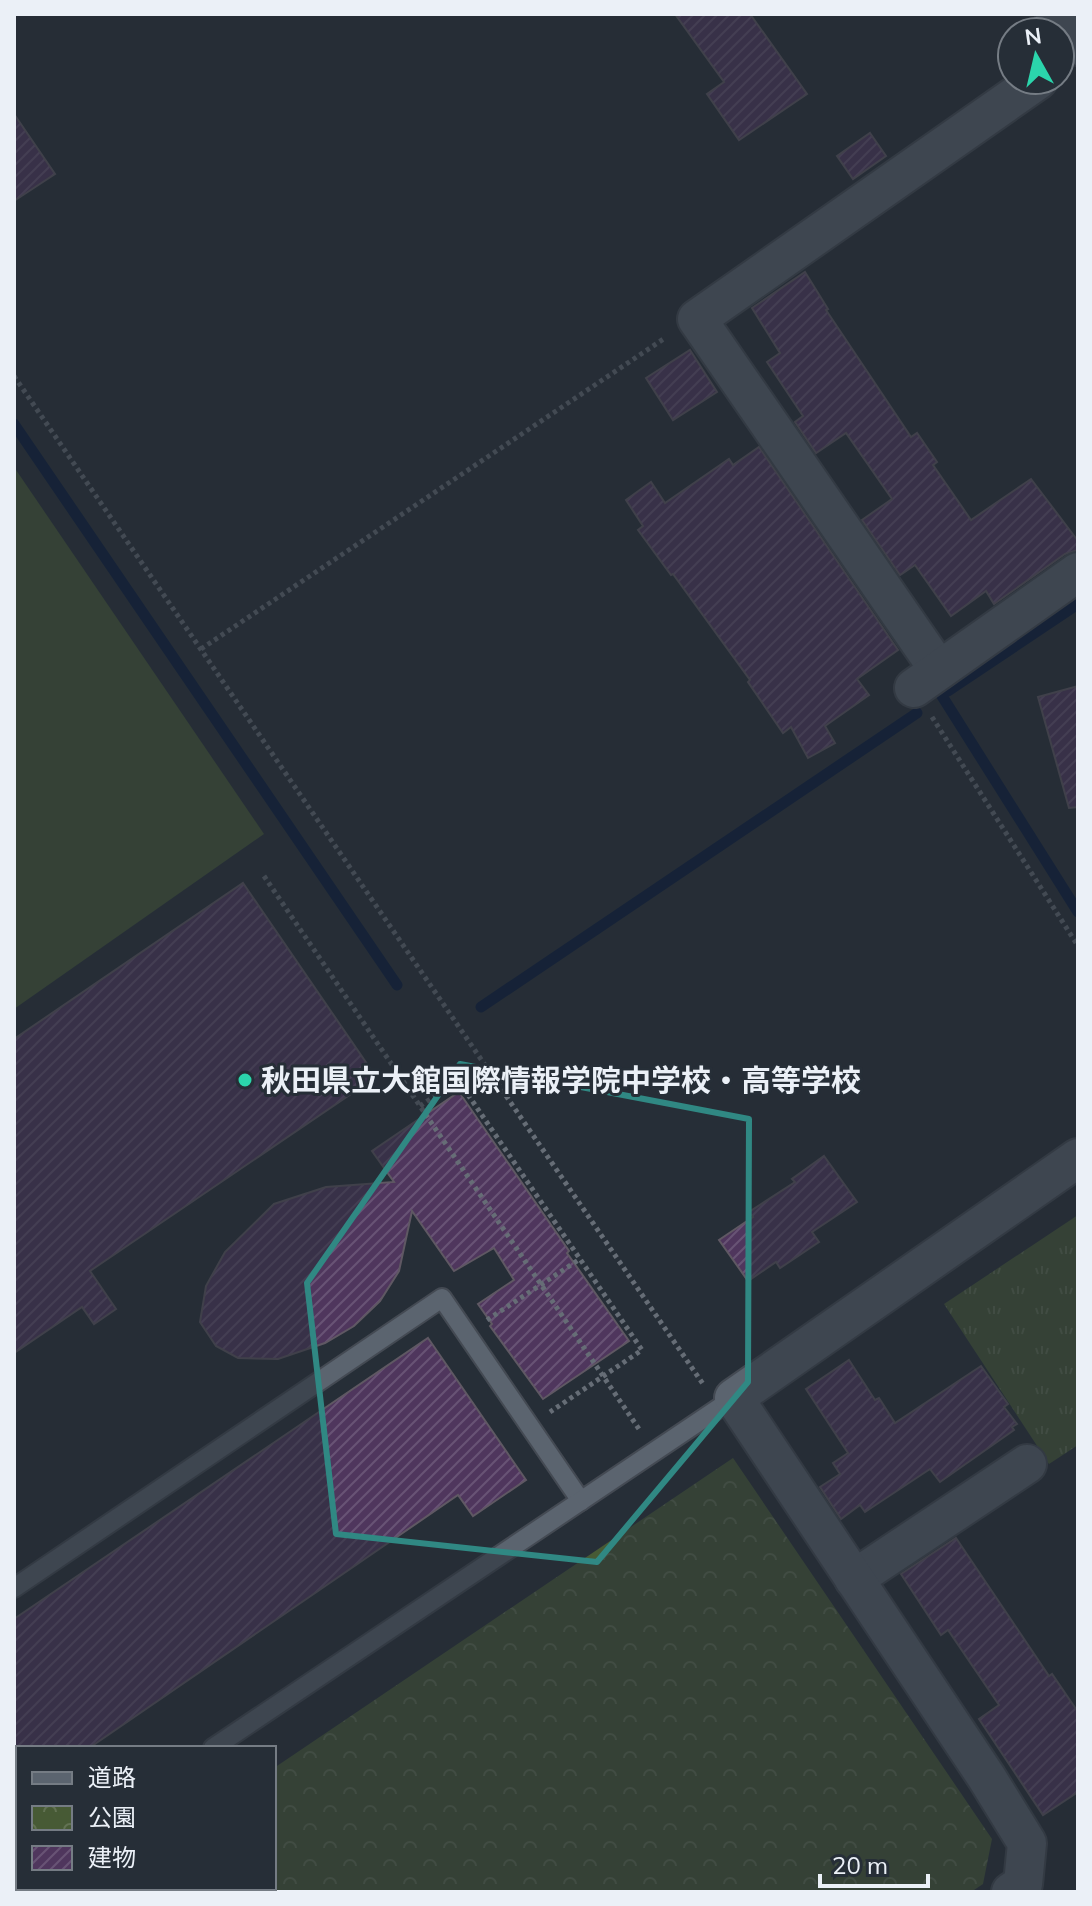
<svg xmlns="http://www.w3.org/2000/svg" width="1092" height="1906" viewBox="0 0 1092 1906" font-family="Mulish,'Noto Sans JP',sans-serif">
	<defs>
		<pattern id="grass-tufts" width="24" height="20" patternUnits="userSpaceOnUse" patternTransform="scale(2)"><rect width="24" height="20" fill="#475a35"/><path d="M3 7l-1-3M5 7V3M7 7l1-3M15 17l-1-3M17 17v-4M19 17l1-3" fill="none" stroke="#627253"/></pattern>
		<pattern id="park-crowns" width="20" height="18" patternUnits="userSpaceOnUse" patternTransform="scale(2)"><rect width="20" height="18" fill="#475a35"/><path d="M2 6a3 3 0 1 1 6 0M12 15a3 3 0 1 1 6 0" fill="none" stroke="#627253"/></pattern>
		<pattern id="building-hatch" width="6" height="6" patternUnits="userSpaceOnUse" patternTransform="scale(2)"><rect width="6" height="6" fill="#4f365d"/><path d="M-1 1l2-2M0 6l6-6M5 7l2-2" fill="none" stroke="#685375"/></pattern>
	</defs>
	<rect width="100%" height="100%" fill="#262e37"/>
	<path fill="url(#grass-tufts)" d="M 1078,1215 L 1078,1445 L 1049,1464 L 944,1304 Z"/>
	<path fill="url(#park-crowns)" d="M 733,1458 L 992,1839 L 983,1884 L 971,1892 L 90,1892 L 96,1888 L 274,1888 L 274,1768 Z"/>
	<path fill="#475a35" d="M 14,467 L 264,834 L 14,1009 Z"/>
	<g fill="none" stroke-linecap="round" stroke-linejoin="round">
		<g stroke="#041639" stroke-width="11">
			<path d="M 14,424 L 397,985"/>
			<path d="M 948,691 L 1078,604"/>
			<path d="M 942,696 L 1078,912"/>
			<path d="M 481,1007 L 917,713"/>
		</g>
	</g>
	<g fill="url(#building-hatch)" stroke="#5f5863" stroke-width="2">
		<path d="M 675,14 L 750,14 L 807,94 L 739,140 L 707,94 L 724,82 Z"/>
		<path d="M 14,114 L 55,174 L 14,201 Z"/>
		<path d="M 870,133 L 886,156 L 853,179 L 837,156 Z"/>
		<path d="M 805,272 L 828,309 L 826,310 L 911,437 L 917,433 L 937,462 L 933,465 L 971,520 L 1031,479 L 1078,541 L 1078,550 L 1065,554 L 994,604 L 986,591 L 951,616 L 915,565 L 900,575 L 862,520 L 892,499 L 846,433 L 816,453 L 795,422 L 803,416 L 767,362 L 780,353 L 752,308 Z"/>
		<path d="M 690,350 L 717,392 L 673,420 L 646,378 Z"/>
		<path d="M 759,447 L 898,650 L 857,679 L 869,695 L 825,726 L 835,743 L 808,758 L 791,727 L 783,733 L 748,682 L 750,680 L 673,574 L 671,575 L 638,530 L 643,526 L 626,500 L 651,482 L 665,503 L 729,459 L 733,465 Z"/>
		<path d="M 1078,686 L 1078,807 L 1069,808 L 1038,697 Z"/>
		<path d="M 243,883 L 376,1077 L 90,1271 L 116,1309 L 94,1324 L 82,1307 L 14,1353 L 14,1039 Z"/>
		<path d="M 459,1092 L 569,1251 L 567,1253 L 629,1341 L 543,1399 L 490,1326 L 492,1324 L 478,1304 L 514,1280 L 494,1248 L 454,1271 L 412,1211 L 399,1271 L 380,1301 L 354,1326 L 325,1343 L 278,1359 L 238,1358 L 216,1346 L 200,1322 L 206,1286 L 225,1252 L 274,1204 L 326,1187 L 394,1182 L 372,1151 Z"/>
		<path d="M 824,1156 L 857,1202 L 812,1232 L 819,1242 L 780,1268 L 776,1262 L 748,1281 L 719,1240 L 753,1217 L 749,1212 L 795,1182 L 792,1179 Z"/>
		<path d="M 428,1338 L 526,1480 L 473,1516 L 458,1495 L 89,1748 L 14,1748 L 14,1619 Z"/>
		<path d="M 849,1360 L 875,1400 L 879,1398 L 895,1423 L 981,1366 L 1008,1404 L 1004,1407 L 1017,1424 L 1012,1427 L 1014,1430 L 940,1482 L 930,1469 L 865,1512 L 860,1505 L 841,1519 L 820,1487 L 840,1474 L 833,1463 L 848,1453 L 806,1389 Z"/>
		<path d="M 956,1538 L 1049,1676 L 1052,1674 L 1078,1712 L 1078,1792 L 1043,1815 L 979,1719 L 999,1705 L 948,1630 L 941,1635 L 901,1574 Z"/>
	</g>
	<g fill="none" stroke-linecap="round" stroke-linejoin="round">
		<g stroke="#444a53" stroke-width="22">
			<g id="lane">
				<path d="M 14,1588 L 442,1298 L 581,1501"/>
				<path d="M 213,1748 L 734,1398"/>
				<path d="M 14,1881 L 18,1879"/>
			</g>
		</g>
		<g stroke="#444a53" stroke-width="42">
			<g id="street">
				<path d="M 1055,14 L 1078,46"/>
				<path d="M 939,670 L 697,319 L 1038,80"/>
				<path d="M 914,688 L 1078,572"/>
				<path d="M 854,1579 L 1027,1464"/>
				<path d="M 1011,1892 L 1023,1884 L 1027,1843 L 987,1778 L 734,1398 L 1078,1158"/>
			</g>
		</g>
		<g stroke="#666d76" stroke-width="5" stroke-dasharray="4 4" stroke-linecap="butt">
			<path d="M 14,376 L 703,1384"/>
			<path d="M 201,649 L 665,338"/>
			<path d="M 932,717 L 1078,946"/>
			<path d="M 264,876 L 641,1432"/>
			<path d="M 420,1106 L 458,1080 L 642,1350 L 550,1412"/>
			<path d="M 487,1320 L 580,1259"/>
		</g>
		<use href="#lane" stroke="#5b646f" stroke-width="18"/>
		<use href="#street" stroke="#5b646f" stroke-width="38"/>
	</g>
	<path d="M0 0H1092V1906H0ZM 460,1064 L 749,1119 L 748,1382 L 597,1562 L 336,1534 L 307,1283 Z" fill="#262e37" fill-opacity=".55" fill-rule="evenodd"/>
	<path fill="none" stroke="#308883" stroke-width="6" stroke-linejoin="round" d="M 460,1064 L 749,1119 L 748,1382 L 597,1562 L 336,1534 L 307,1283 Z"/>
	<circle fill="#2bd5ac" stroke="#262e37" stroke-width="3" cx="245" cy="1080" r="8"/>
	<g text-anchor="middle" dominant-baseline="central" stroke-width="6" stroke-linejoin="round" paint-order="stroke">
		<g font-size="30" font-weight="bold" fill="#ebf0f7" stroke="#262e37" text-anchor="start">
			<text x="261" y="1080">秋田県立大館国際情報学院中学校・高等学校</text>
		</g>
	</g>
	<rect width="1092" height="1906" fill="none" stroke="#ebf0f7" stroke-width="32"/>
	<rect x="16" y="1746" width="260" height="144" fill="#262e37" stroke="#757c84" stroke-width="2"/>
	<rect x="32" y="1772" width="40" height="12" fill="#5b646f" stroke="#757c84" stroke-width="2"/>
	<text x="88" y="1786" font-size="24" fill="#ebf0f7">道路</text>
	<rect x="32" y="1806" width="40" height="24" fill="url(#park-crowns)" stroke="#757c84" stroke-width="2"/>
	<text x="88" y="1826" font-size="24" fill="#ebf0f7">公園</text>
	<rect x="32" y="1846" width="40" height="24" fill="url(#building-hatch)" stroke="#757c84" stroke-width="2"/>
	<text x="88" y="1866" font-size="24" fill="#ebf0f7">建物</text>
	<g transform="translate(1036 56) rotate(352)"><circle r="38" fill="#262e37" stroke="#757c84" stroke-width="2"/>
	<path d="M0-6L14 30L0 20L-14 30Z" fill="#2bd5ac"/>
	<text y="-12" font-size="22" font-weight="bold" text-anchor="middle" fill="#ebf0f7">N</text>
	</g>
	<path d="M820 1874v12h108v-12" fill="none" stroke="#ebf0f7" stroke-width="4"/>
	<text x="832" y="1874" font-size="24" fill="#ebf0f7" stroke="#262e37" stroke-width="6" paint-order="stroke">20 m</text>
</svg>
